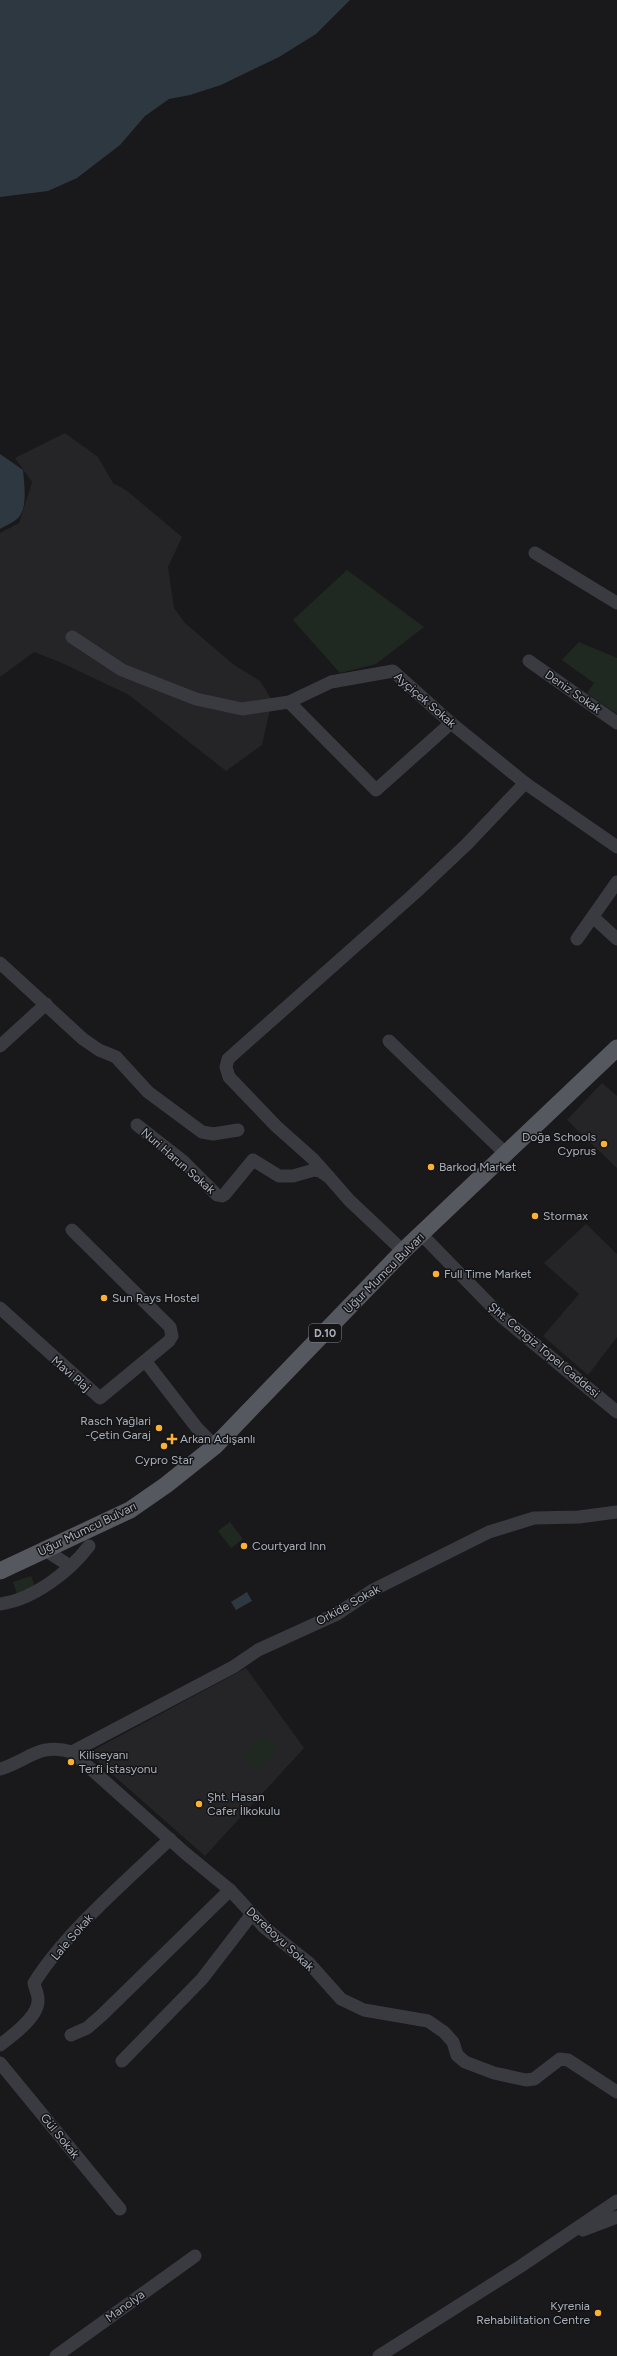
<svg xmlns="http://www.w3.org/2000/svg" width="617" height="2356" viewBox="0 0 617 2356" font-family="Figtree,sans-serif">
	<rect width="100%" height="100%" fill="#19191b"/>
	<g fill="#252528">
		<path d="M 65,433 L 98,457 L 113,483 L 126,490 L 182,537 L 168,567 L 174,608 L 185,623 L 234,665 L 260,681 L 272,700 L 262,745 L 226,771 L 129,695 L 62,663 L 34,652 L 0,677 L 0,533 L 19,523 L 32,482 L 15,458 Z"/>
		<path d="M 602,1083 L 617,1096 L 617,1168 L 567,1120 Z"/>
		<path d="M 586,1224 L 617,1254 L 617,1337 L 588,1375 L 543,1336 L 579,1294 L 544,1263 Z"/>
		<path d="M 246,1668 L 304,1748 L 205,1856 L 88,1753 Z"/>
	</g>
	<g fill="#202921">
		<path d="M 347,570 L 424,627 L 376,664 L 340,673 L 293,620 Z"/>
		<path d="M 579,642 L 617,658 L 617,714 L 587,693 L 594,683 L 562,660 Z"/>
		<path d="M 230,1522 L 243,1539 L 231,1548 L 218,1531 Z"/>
		<path d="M 31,1576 L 35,1587 L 17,1594 L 13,1582 Z"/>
		<path d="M 262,1735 L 278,1748 L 258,1771 L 243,1758 Z"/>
	</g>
	<g fill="#2e3840">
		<path d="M 0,0 L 350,0 L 316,34 L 279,57 L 221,85 L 190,95 L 169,99 L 145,116 L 120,145 L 77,178 L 48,191 L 0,197 Z"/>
		<path d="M 0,454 L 23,470 C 24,483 28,506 19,517 C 15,522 5,526 0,529 Z"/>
		<path d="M 247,1592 L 252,1601 L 236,1610 L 231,1602 Z"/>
	</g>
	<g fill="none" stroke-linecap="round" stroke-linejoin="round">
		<g stroke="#393b40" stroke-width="13">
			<path d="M 535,553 L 617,603"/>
			<path d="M 72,637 L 122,670 L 196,699 L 242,709 L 289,702 L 331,682 L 393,671 L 451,723 L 525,783 L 617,847"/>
			<path d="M 529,661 L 617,723"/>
			<path d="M 289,702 L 376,790 L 451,723"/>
			<path d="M 593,917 L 617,939"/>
			<path d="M 577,939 L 617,882"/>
			<path d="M 0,963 L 83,1039 L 99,1050 L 116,1057 L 148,1092 L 202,1132 L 213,1134 L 238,1130"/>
			<path d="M 389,1041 L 507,1155"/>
			<path d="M 0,1046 L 46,1004"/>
			<path d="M 137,1125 L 183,1161 L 217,1195 L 222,1196 L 225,1194 L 253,1160 L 279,1176 L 293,1176 L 314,1170 L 320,1171 L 329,1177 L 349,1200 L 403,1251"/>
			<path d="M 329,1177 L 313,1159 L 276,1126 L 229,1077 L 226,1067 L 228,1059 L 414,894 L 467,844 L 525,783"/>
			<path d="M 422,1235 L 502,1317 L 617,1412"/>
			<path d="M 0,1308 L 100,1398 L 169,1341 L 172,1336 L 170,1327 L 72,1230"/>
			<path d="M 146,1362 L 197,1428 L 215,1446"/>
			<path d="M 45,1550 L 70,1566"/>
			<path d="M 0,1604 C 33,1600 69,1572 89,1546"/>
			<path d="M 72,1752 L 233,1667 L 258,1650 L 337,1614 L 373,1590 L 489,1532 L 534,1518 L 579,1517 L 617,1512"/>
			<path d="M 0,1769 C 28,1761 39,1742 72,1752 L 185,1853 L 230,1890 L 265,1928 L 309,1963 L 341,1999 L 364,2010 L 428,2021 L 444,2032 L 453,2042 L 457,2055 L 465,2062 L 494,2073 L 526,2080 L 534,2079 L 560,2059 L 568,2060 L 617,2092"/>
			<path d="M 71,2035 L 87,2028 L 102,2015 L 230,1890"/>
			<path d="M 0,2045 C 12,2036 38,2017 38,2001 C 39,1996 35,1989 34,1983 C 67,1931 125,1882 170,1839"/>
			<path d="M 122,2061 L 202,1979 L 252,1914"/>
			<path d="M 0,2063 L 120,2209"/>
			<path d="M 583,2230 L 617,2217"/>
			<path d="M 56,2356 L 195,2256"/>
			<path d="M 379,2356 L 521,2266 L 617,2201"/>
		</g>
		<path stroke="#55585f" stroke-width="17" d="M 0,1571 L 130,1510 L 166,1485 L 215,1446 L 403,1251 L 617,1048"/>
	</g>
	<g fill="#fbb131" stroke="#141416" stroke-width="1.5">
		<circle cx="604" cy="1144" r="4"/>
		<circle cx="431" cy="1167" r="4"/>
		<circle cx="535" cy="1216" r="4"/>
		<circle cx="436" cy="1274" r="4"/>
		<circle cx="104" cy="1298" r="4"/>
		<circle cx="159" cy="1428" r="4"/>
		<path d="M170 1433h4v4h4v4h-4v4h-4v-4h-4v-4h4z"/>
		<circle cx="164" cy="1446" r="4"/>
		<circle cx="244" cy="1546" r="4"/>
		<circle cx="71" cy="1762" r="4"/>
		<circle cx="199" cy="1804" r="4"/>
		<circle cx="598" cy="2313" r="4"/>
	</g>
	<g text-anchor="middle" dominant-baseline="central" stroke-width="3" stroke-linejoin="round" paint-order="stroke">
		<rect fill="#141416" stroke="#7d818a" stroke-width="1" x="309" y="1324" width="32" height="18" rx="3"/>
		<g font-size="11" font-weight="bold" fill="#aab0bb">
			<text x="325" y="1333">D.10</text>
		</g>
		<g font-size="12" fill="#aab0bb" stroke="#141416">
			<text transform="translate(573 692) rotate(35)">Deniz Sokak</text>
			<text transform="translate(425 700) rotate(41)">Ayçiçek Sokak</text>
			<text transform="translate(178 1161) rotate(41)">Nuri Harun Sokak</text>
			<text transform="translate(384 1273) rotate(-45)">Uğur Mumcu Bulvarı</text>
			<text transform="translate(544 1350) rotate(40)">Şht. Cengiz Topel Caddesi</text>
			<text transform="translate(71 1374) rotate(41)">Mavi Plaj</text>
			<text transform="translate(87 1529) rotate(-26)">Uğur Mumcu Bulvarı</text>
			<text transform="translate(348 1605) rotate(-29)">Orkide Sokak</text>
			<text transform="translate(72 1937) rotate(-49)">Lale Sokak</text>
			<text transform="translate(280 1939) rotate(43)">Dereboyu Sokak</text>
			<text transform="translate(60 2136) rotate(51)">Gül Sokak</text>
			<text transform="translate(125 2306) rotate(-36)">Manolya</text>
		</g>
		<g font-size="12" fill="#aab0bb" stroke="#141416" text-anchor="start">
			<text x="596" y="1137" text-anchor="end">Doğa Schools<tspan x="596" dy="14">Cyprus</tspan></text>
			<text x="439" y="1167">Barkod Market</text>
			<text x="543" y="1216">Stormax</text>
			<text x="444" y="1274">Full Time Market</text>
			<text x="112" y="1298">Sun Rays Hostel</text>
			<text x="151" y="1421" text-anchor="end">Rasch Yağlari<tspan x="151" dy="14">-Çetin Garaj</tspan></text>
			<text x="180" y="1439">Arkan Adışanlı</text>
			<text x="164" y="1460" text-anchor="middle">Cypro Star</text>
			<text x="252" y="1546">Courtyard Inn</text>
			<text x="79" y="1755">Kiliseyanı<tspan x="79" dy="14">Terfi İstasyonu</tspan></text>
			<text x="207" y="1797">Şht. Hasan<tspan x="207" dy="14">Cafer İlkokulu</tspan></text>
			<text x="590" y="2306" text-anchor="end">Kyrenia<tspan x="590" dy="14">Rehabilitation Centre</tspan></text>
		</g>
	</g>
</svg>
